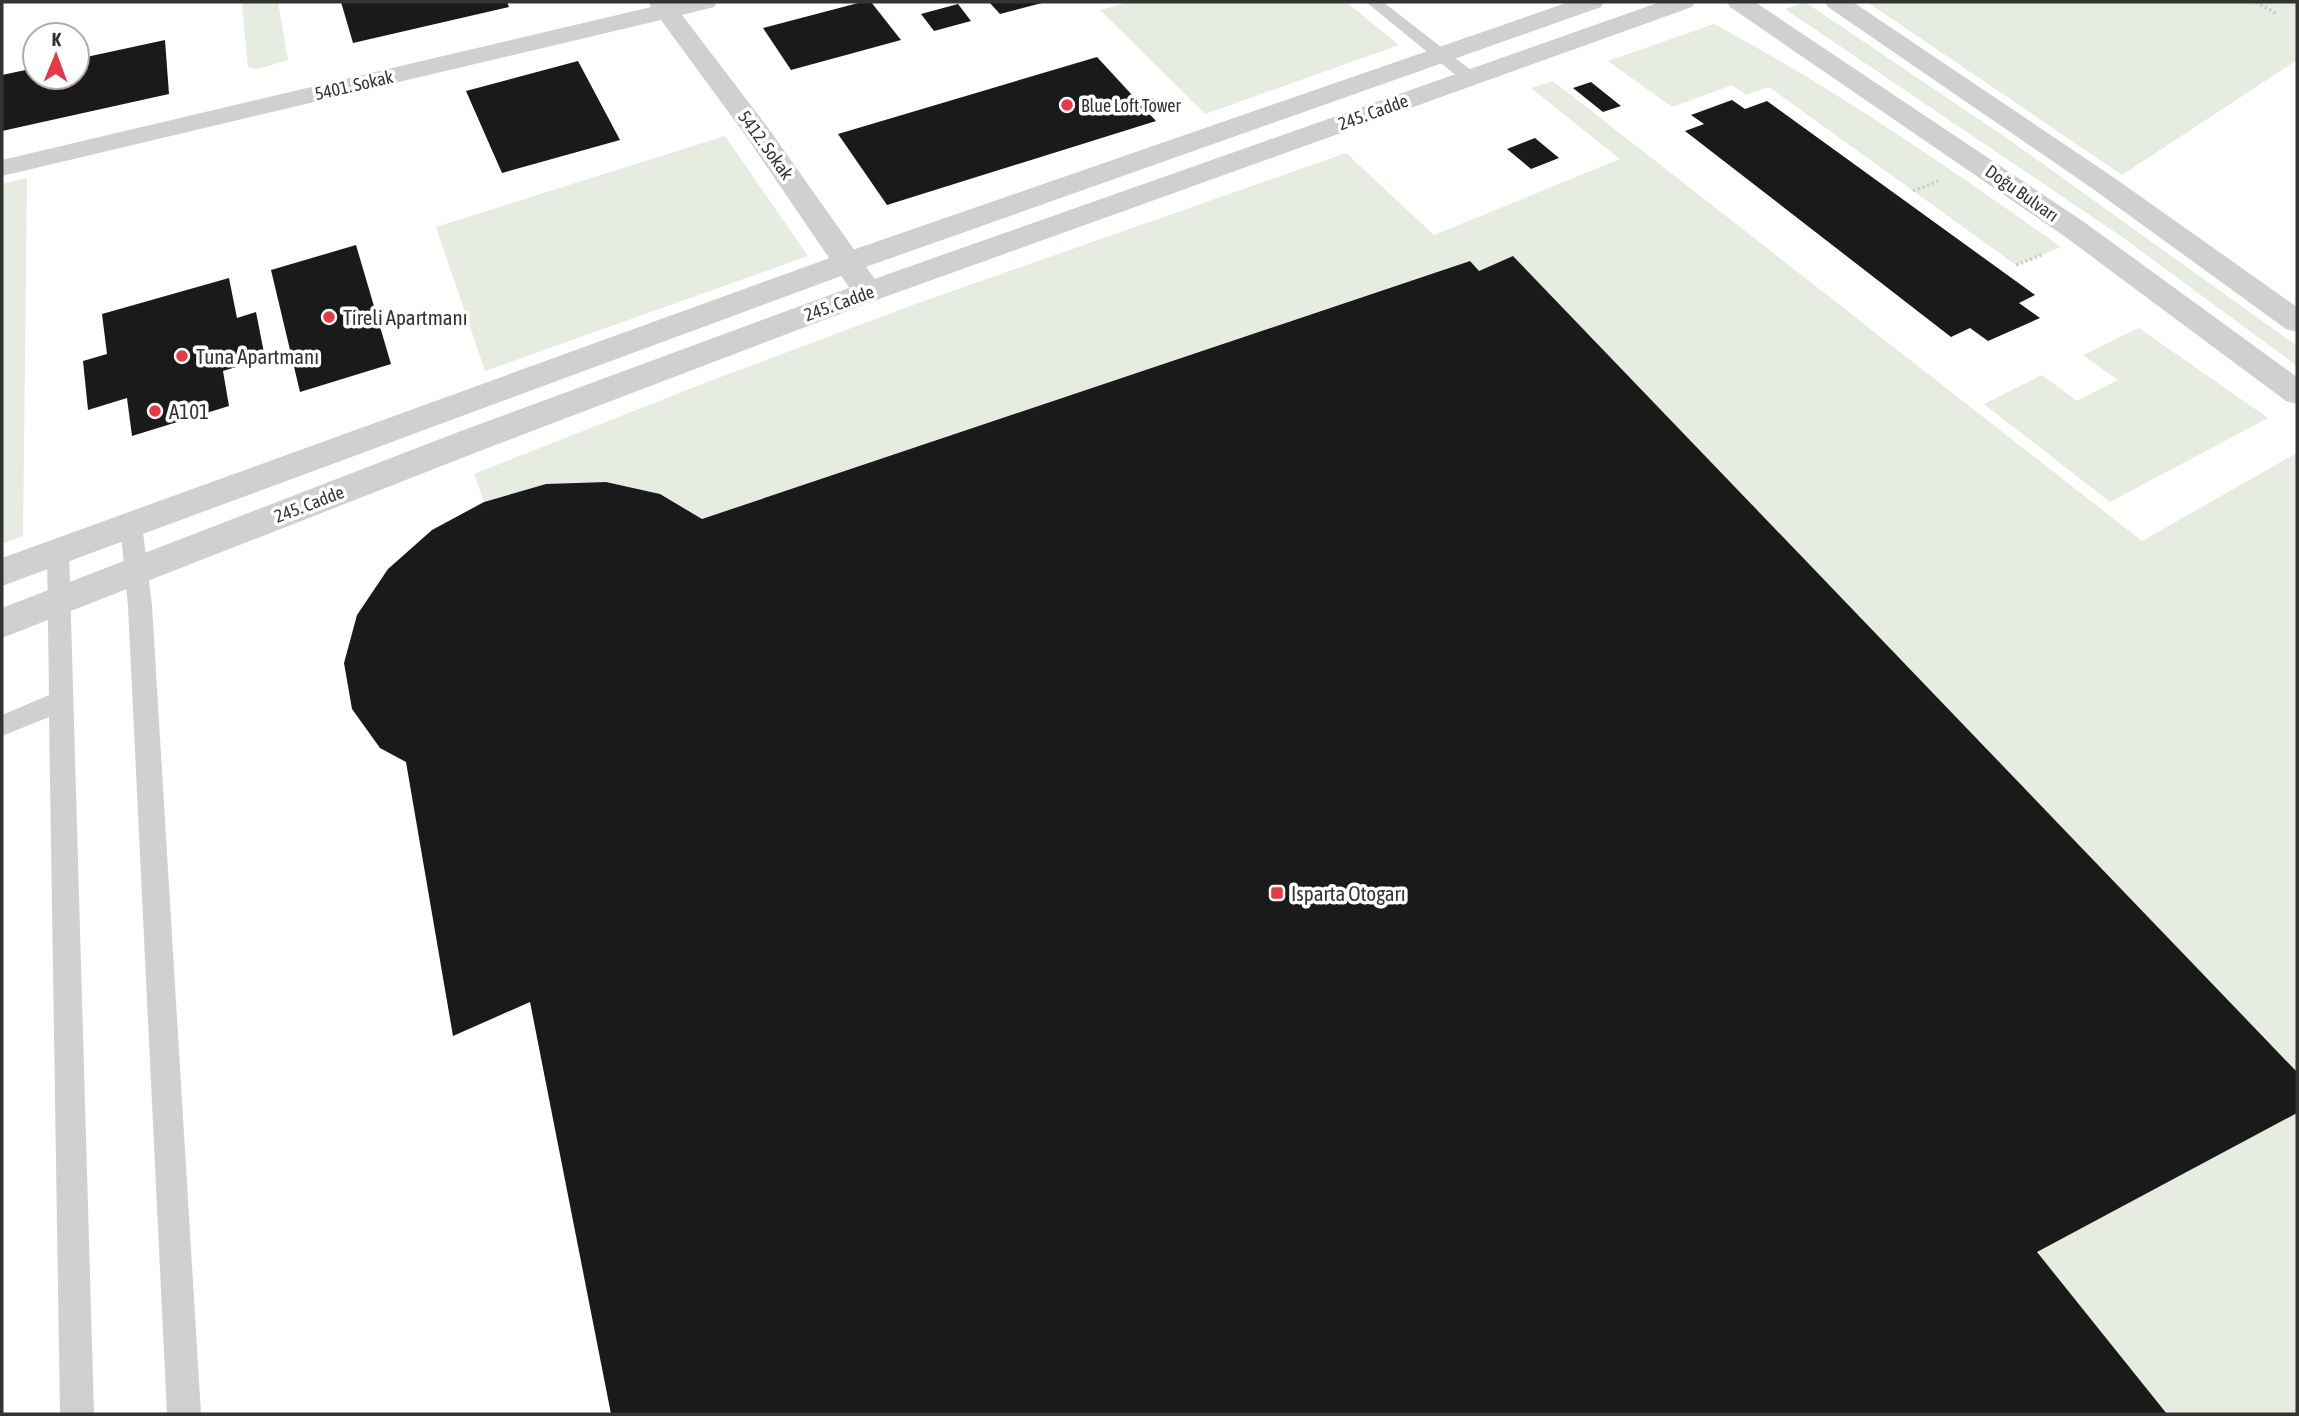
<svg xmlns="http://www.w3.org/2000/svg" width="2299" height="1416" viewBox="0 0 2299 1416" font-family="'Asap Condensed',sans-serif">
	<rect width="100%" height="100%" fill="#fff"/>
	<g fill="#e6ecdf">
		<path d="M 244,2 L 278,2 L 288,60 L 258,69 L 248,67 L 242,6 Z"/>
		<path d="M 1130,2 L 1346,2 L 1399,45 L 1205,114 L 1100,10 Z"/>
		<path d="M 1805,2 L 2011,141 L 2297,346 L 2297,366 L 2122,237 L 1785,9 Z"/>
		<path d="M 1867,2 L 2297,2 L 2297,60 L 2122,175 Z"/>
		<path d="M 1714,24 C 1836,89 1948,167 2061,247 L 2016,265 L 1769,87 L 1746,95 L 1732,85 L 1672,107 L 1608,61 Z"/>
		<path d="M 1553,81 L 2142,541 L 2297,453 L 2297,1072 L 1513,256 L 1479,271 L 1469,261 L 702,519 L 660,494 L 606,482 L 546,484 L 484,502 L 474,474 L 715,379 L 910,306 L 1346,153 L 1434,235 L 1620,159 L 1531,88 Z"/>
		<path d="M 725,136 L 808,256 L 485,371 L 436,227 Z"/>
		<path d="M 27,178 L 23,536 L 2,544 L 2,184 Z"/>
		<path d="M 2139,328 L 2268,418 L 2110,502 L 1984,404 L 2042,375 L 2077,401 L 2118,380 L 2083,355 Z"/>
		<path d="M 2297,1113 L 2297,1414 L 2167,1414 L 2037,1252 Z"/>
	</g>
	<g fill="#1a1a1a">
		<path d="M 341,2 L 507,2 L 509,7 L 353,43 Z"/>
		<path d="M 862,2 L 871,2 L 901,40 L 791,70 L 763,28 Z"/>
		<path d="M 989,2 L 1042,2 L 1042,3 L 1000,14 Z"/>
		<path d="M 958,4 L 971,21 L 934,31 L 921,14 Z"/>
		<path d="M 165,40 L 169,94 L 2,131 L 2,75 L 35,68 L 35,77 L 77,77 L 77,59 Z"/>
		<path d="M 1097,57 L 1156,121 L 887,205 L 838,134 Z"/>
		<path d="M 578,61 L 620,140 L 502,173 L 466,91 Z"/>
		<path d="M 1591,82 L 1621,106 L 1603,112 L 1573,88 Z"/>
		<path d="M 1732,100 L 1745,109 L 1767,101 L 2035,295 L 2019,303 L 2040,318 L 1988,341 L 1970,328 L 1951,337 L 1685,131 L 1704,124 L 1691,115 Z"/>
		<path d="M 1535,138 L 1559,158 L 1531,169 L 1507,149 Z"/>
		<path d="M 356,245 L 391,364 L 300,392 L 271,270 Z"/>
		<path d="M 1513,256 L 2297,1072 L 2297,1113 L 2037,1252 L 2167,1414 L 611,1414 L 530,1002 L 453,1036 L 406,762 L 380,748 L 352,709 L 344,663 L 357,615 L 388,569 L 432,530 L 484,502 L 546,484 L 606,482 L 660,494 L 702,519 L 1470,261 L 1479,271 Z"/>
		<path d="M 229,278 L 237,318 L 256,312 L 265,358 L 223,371 L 229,406 L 132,436 L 127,398 L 88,410 L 83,361 L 107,354 L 102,314 Z"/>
	</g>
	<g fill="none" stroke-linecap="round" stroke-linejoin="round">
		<g stroke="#cdcdcd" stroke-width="3.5" stroke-dasharray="2.5 2.5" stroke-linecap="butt">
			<path d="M 2256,2 L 2277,14"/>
			<path d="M 1913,191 L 1938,181"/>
			<path d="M 2016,265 L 2044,254"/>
		</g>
		<g fill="#d0d0d0" fill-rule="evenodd">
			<path d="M 1366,2 L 1383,2 L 1476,74 L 1478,78 L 1476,82 L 1464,82 Z"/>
			<path d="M 131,516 L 139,518 L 142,524 L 152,606 L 201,1414 L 167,1414 L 128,606 L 120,524 L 123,518 Z"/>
			<path d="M 58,541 L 66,544 L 69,550 L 94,1414 L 60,1414 L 49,717 L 2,736 L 2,715 L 49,695 L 47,550 L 50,544 Z"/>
		</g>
		<path fill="#d0d0d0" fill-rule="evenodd" d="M 648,2 L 717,2 L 714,7 L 682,15 L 766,125 L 879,285 L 883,292 L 879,299 L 868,302 L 857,299 L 746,136 L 661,20 L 2,176 L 2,160 L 651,7 Z"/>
		<g fill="#d0d0d0" fill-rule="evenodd">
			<path d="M 1569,2 L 1604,2 L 1601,7 L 860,269 L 2,586 L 2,558 L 838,255 Z"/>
			<path d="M 1660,2 L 1695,2 L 1692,7 L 879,299 L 485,449 L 2,638 L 2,608 L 461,431 L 857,285 Z"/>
			<path d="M 1727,2 L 1755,2 L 2084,222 L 2297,377 L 2297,404 L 2286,401 L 2064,236 L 1730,7 Z"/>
			<path d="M 1825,2 L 1853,2 L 2113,177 L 2297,307 L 2297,332 L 2286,329 L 2093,189 L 1828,7 Z"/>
		</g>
	</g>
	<g fill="#e63946" stroke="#fff" stroke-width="2.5">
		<circle cx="1067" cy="105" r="7"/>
		<circle cx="329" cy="317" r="7"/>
		<circle cx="182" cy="356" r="7"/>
		<circle cx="155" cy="411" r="7"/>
		<rect x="1270" y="886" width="14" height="14" rx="3.5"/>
	</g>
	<g text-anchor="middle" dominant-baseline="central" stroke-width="7" stroke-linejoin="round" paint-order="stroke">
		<g font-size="18" fill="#333" stroke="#fff">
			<text transform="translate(354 85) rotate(-13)">5401. Sokak</text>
			<text transform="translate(1373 112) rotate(-20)">245. Cadde</text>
			<text transform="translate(766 145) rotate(54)">5412. Sokak</text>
			<text transform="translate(2022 193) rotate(35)">Doğu Bulvarı</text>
			<text transform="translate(839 303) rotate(-20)">245. Cadde</text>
			<text transform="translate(309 504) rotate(-21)">245. Cadde</text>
		</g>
		<g font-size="18" fill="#333" stroke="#fff" text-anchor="start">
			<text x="1081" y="105">Blue Loft Tower</text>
		</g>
		<g font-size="21" fill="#333" stroke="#fff" text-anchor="start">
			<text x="343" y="317">Tireli Apartmanı</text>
			<text x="196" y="356">Tuna Apartmanı</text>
			<text x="169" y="411">A101</text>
			<text x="1291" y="893">Isparta Otogarı</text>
		</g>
	</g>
	<rect width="2299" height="1416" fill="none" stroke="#333333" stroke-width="7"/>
	<g transform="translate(56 56) rotate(1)"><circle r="33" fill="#ffffff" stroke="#adadad" stroke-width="2"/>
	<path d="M0-5L12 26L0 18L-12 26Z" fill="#e63946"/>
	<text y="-10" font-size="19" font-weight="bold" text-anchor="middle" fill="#333333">K</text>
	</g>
</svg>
